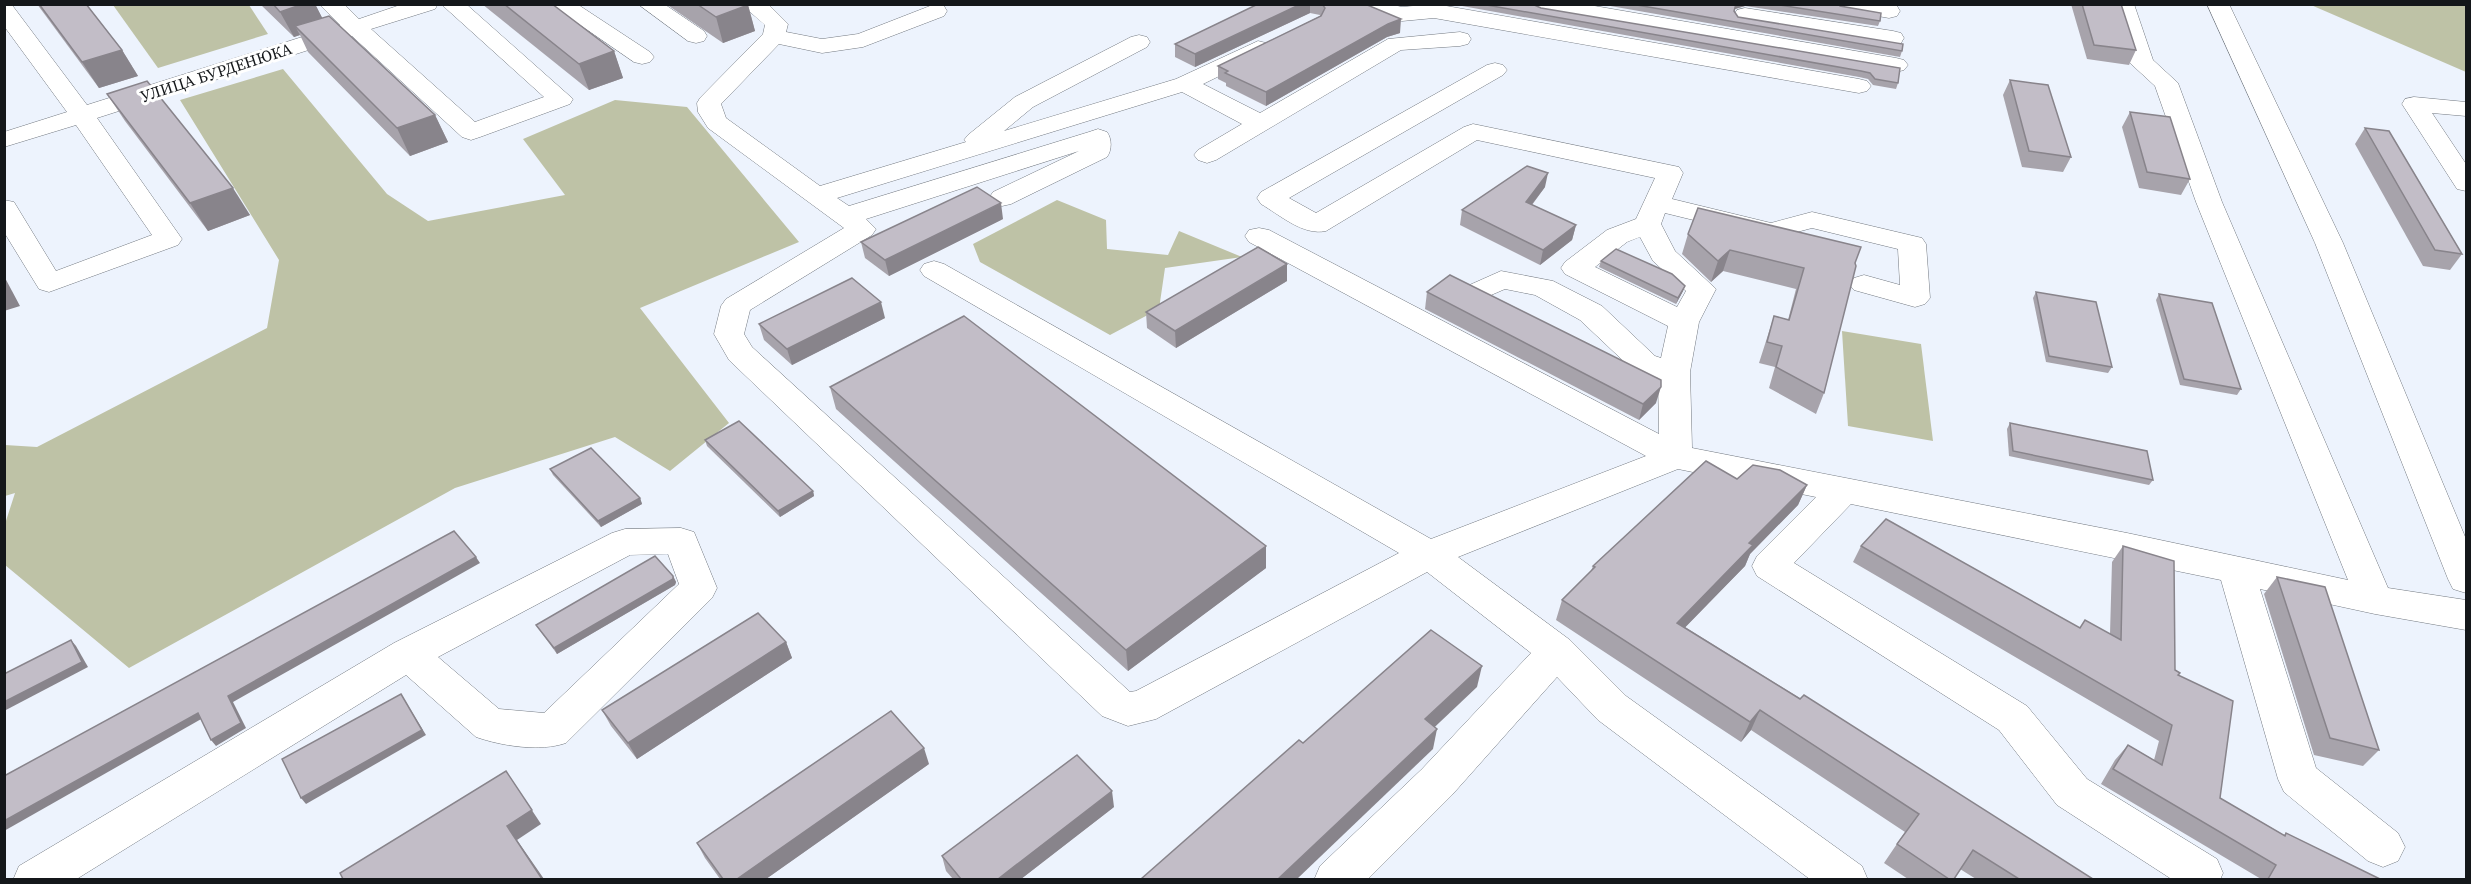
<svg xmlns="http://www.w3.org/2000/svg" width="2471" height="884" viewBox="0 0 2471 884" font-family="'Source Serif 4',serif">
	<rect width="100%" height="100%" fill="#edf3fd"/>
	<g fill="#bec2a6">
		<path d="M 113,5 L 249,5 L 268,34 L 158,68 Z"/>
		<path d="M 2311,5 L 2466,5 L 2466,72 Z"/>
		<path d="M 283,69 L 387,194 L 428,221 L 565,195 L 523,139 L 615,100 L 687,107 L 799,242 L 640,308 L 729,423 L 670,471 L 615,437 L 455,488 L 129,668 L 5,565 L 5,524 L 15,493 L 5,496 L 5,445 L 37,447 L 267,328 L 279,260 L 180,100 Z"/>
		<path d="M 1057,200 L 1106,220 L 1107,249 L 1168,255 L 1179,231 L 1242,257 L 1165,268 L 1159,309 L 1110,335 L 980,262 L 973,244 Z"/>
		<path d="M 1842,331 L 1921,344 L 1933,441 L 1848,426 Z"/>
	</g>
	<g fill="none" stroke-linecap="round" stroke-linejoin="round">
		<g stroke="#737981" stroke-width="1">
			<g id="minor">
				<path d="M 4,4 L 12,5 L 87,105 L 340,25 L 319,4 L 344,4 L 359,19 L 403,4 L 438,4 L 435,9 L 371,29 L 475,122 L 544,97 L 441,4 L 466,4 L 573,99 L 570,104 L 480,137 L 471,140 L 462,137 L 352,36 L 97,118 L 182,239 L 178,245 L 49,292 L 39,289 L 4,232 L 4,200 L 14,202 L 56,271 L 152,235 L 76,125 L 4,147 L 4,132 L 67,112 L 4,26 Z"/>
				<path d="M 550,4 L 577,4 L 650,52 L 654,57 L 650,62 L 642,64 L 634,62 Z"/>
				<path d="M 638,4 L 664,4 L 704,31 L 707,36 L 704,41 L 696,43 L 688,41 Z"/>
				<path d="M 741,4 L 768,4 L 788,24 L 786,32 L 822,39 L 858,34 L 935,4 L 944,6 L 947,11 L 944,16 L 863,47 L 822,53 L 779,44 L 721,104 L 726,118 L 820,186 L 966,142 L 964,140 L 968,135 L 1015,97 L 1131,37 L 1139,35 L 1147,37 L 1150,42 L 1147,47 L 1033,107 L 1004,131 L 1176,79 L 1258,41 L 1266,43 L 1270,48 L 1266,53 L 1203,84 L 1260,113 L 1388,39 L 1460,32 L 1468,34 L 1471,39 L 1468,44 L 1460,46 L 1401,50 L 1216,160 L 1207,163 L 1198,160 L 1194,155 L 1198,150 L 1242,124 L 1182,92 L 837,198 L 849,206 L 1089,132 L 1098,129 L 1107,132 C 1112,139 1112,150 1107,157 L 1011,204 L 1002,206 L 993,204 L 989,198 L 993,192 L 1079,151 L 866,219 L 876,229 L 872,235 L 750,310 L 744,334 L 752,347 L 1130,692 L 1136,691 L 1399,553 L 924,276 L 920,270 L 924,264 L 934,261 L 944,264 L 1431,539 L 1646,456 L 1249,242 L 1245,236 L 1249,230 L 1259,228 L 1269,230 L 1659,434 L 1658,378 L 1633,370 L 1580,320 L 1535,295 L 1505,289 L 1475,302 L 1465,299 L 1460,293 L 1465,287 L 1501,271 L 1553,281 L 1602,306 L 1655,356 L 1661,358 L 1668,326 L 1565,274 L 1561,268 L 1565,262 L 1607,230 L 1636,219 L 1655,178 L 1477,140 L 1326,231 C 1303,236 1280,215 1261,204 L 1257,198 L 1261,192 L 1487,65 L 1495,63 L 1503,65 L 1507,70 L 1503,75 L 1289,198 L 1316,213 L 1464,127 L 1473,124 L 1679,167 L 1683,173 L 1672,199 L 1771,223 L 1812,212 L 1922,238 L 1926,244 L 1930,298 L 1925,304 L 1915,307 L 1854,290 L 1849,284 L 1854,278 L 1864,275 L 1900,285 L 1898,249 L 1812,228 L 1771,239 L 1665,213 L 1661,224 L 1675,251 L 1716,289 L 1699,322 L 1690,372 L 1692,448 L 2127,533 L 2348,580 L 2196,202 L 2155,86 L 2130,63 L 2112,4 L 2134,4 L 2153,60 L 2178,83 L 2222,202 L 2388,588 L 2466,600 L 2466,630 L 2375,614 L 2260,589 L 2316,768 L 2398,833 L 2405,847 L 2398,861 L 2383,867 L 2368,861 L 2284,792 L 2278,779 L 2221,580 L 1851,504 L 1794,563 L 2027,706 L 2087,779 L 2217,859 L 2223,873 L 2220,880 L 2173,880 L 2057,805 L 1999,730 L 1757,576 L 1752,566 L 1757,556 L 1816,497 L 1678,469 L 1458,557 L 1570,640 L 1626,696 L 1862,866 L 1868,880 L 1811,880 L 1598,720 L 1557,677 L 1452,795 L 1367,880 L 1314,880 L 1320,866 L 1422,769 L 1531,653 L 1427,572 L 1156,719 L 1128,726 L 1102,716 L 729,360 L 714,334 L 721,306 L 726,299 L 844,228 L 708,128 L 698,112 L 697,103 L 700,98 L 763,34 L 765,25 ZM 1640,237 L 1653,261 L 1686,291 L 1677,307 L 1595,267 L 1627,242 Z"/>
				<path d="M 1345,4 L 1389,4 L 1402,7 L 1435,4 L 1859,79 L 1867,81 L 1871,86 L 1867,91 L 1859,93 L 1434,18 L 1402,21 L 1348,9 Z"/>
				<path d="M 1530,4 L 1583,4 L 1896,58 L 1904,60 L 1908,65 L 1904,70 L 1896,72 L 1541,11 L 1533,9 Z"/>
				<path d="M 1836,4 L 1890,4 L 1897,6 L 1900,11 L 1897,16 L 1889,18 L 1839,9 Z"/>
				<path d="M 2207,4 L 2229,4 L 2343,243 L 2466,539 L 2466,593 L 2453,589 L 2448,579 L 2315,243 Z"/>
				<path d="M 1745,8 L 1893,31 L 1901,33 L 1904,38 L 1901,43 L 1893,45 L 1737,20 L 1734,15 L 1737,10 Z"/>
				<path d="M 2414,97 L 2466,102 L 2466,116 L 2432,113 L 2466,164 L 2466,191 L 2457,189 L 2402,104 L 2405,99 Z"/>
				<path d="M 681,528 L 694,532 L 717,588 L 712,598 L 566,743 C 540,752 502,746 476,737 L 406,675 L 75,880 L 13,880 L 19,866 L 394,643 L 612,533 L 625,529 ZM 668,554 L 679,584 L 544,713 L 499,709 L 438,657 L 630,555 Z"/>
			</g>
		</g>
		<use href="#minor" fill="#fff" fill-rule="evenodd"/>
	</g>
	<g fill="#a7a3ab">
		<path d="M 37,4 L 86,4 L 122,50 L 138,76 L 99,88 Z"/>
		<path d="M 260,4 L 315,4 L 322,18 L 435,115 L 448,142 L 410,156 L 308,52 L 300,35 L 294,37 Z"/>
		<path d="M 482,4 L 552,4 L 614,51 L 623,78 L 589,90 Z"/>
		<path d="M 666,4 L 747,4 L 748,5 L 755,31 L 723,43 Z"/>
		<path d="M 1258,4 L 1365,4 L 1400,33 L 1387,37 L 1266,106 L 1226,86 L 1226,83 L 1218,79 L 1218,66 L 1320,16 L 1320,15 L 1310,13 L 1195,67 L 1175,57 L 1175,44 Z"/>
		<path d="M 1451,4 L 1532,4 L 1541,8 L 1900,68 L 1898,83 L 1896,89 L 1873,85 L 1868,79 L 1859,77 Z"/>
		<path d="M 1599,4 L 1839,4 L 1840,6 L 1880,21 L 1878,26 L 1745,6 L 1735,9 L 1734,11 L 1738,17 L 1902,51 L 1900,57 Z"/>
		<path d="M 2071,4 L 2121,4 L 2136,50 L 2129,65 L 2087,59 Z"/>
		<path d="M 2010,80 L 2071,157 L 2063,172 L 2022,167 L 2003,95 Z"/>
		<path d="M 107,94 L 250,215 L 208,231 L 125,121 Z"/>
		<path d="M 2130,112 L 2190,179 L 2181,195 L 2139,188 L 2122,127 Z"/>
		<path d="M 2365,128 L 2462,254 L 2450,270 L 2423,266 L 2355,144 Z"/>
		<path d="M 1545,187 L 1532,205 L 1576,225 L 1572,240 L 1540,265 L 1460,225 L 1462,210 Z"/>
		<path d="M 1003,219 L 889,276 L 865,258 L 861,242 Z"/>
		<path d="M 1688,234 L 1855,263 L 1824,393 L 1816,414 L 1769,388 L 1775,367 L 1759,363 L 1774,316 L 1788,320 L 1796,289 L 1723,271 L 1711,282 L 1682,254 Z"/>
		<path d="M 1601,261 L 1683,291 L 1676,304 L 1599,267 Z"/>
		<path d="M 1287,281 L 1176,348 L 1147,328 L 1146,312 Z"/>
		<path d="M 1427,292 L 1656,403 L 1639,420 L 1425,309 Z"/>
		<path d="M 2036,292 L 2112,367 L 2108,373 L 2046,362 L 2033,298 Z"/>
		<path d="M 2159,294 L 2241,389 L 2237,395 L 2180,385 L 2156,300 Z"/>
		<path d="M 885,318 L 792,365 L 764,340 L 759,324 Z"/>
		<path d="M 830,387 L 1266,568 L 1128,671 L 836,409 Z"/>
		<path d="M 2010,423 L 2153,480 L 2149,485 L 2009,456 L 2007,429 Z"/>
		<path d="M 705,440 L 813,491 L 814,496 L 780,517 L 707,446 Z"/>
		<path d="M 550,469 L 640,498 L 642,504 L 601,527 L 553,475 Z"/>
		<path d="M 1807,485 L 1798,505 L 1750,554 L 1745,566 L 1685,627 L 2093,879 L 1976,879 L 1960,869 L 1954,879 L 1908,879 L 1884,863 L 1905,832 L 1751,730 L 1741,742 L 1556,620 L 1562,600 L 1591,571 L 1593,566 Z"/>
		<path d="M 1861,546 L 2080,628 L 2110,634 L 2112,562 L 2123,546 L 2175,670 L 2178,675 L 2220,798 L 2284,835 L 2286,833 L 2380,879 L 2261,879 L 2101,784 L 2115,760 L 2128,745 L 2154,760 L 2159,741 L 1853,562 Z"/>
		<path d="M 673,576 L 676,582 L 675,585 L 557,654 L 536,625 Z"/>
		<path d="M 2277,577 L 2379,750 L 2363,766 L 2314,755 L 2264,594 Z"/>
		<path d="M 786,642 L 792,658 L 637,759 L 611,726 L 602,710 Z"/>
		<path d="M 929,764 L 766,879 L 720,879 L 705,858 L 697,843 Z"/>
		<path d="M 1114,807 L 1021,879 L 953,879 L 946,871 L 942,856 Z"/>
	</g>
	<g fill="#88848b">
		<path d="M 303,4 L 315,4 L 327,27 L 295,26 L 300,35 L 294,37 L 280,12 Z"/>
		<path d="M 1301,4 L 1310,4 L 1310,13 L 1195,67 L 1195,54 Z"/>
		<path d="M 1736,4 L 1746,4 L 1745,6 L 1735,9 L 1732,16 Z"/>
		<path d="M 748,5 L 755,31 L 723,43 L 716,17 Z"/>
		<path d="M 1401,19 L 1400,33 L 1387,37 L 1266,106 L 1266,92 L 1388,24 Z"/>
		<path d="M 122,50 L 138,76 L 99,88 L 82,62 Z"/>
		<path d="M 614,51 L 623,78 L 589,90 L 579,64 Z"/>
		<path d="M 435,115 L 448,142 L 410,156 L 397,128 Z"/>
		<path d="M 1548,173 L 1545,187 L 1523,216 L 1526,202 Z"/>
		<path d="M 233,188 L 250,215 L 208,231 L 190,203 Z"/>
		<path d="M 1001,203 L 1003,219 L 889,276 L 885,260 Z"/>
		<path d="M 1576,225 L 1572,240 L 1540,265 L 1543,250 Z"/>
		<path d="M 1730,250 L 1723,271 L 1711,282 L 1718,261 Z"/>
		<path d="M 1287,264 L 1287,281 L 1176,348 L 1175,331 Z"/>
		<path d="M 4,276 L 20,306 L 4,311 Z"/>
		<path d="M 1685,286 L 1683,291 L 1676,304 L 1678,298 Z"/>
		<path d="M 881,302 L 885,318 L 792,365 L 787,349 Z"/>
		<path d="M 1661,387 L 1656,403 L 1639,420 L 1643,404 Z"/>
		<path d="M 1807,485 L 1798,505 L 1750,554 L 1745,566 L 1670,643 L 1677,623 L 1749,543 Z"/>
		<path d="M 813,491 L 814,496 L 780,517 L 778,511 Z"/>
		<path d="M 640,498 L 642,504 L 601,527 L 598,521 Z"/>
		<path d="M 1266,546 L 1266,568 L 1128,671 L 1126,650 Z"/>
		<path d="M 476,557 L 480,563 L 233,702 L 246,728 L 216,746 L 211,740 L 228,696 Z"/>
		<path d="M 673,576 L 676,582 L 675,585 L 557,654 L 554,648 Z"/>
		<path d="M 71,640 L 76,646 L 88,667 L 4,711 L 4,702 Z"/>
		<path d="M 786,642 L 792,658 L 637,759 L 628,743 Z"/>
		<path d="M 1482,666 L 1477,687 L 1421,740 L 1425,719 Z"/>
		<path d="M 401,694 L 426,735 L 306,804 L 301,798 Z"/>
		<path d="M 1760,710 L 1751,730 L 1741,742 L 1750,722 Z"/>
		<path d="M 198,713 L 203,718 L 4,831 L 4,821 Z"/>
		<path d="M 1437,729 L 1433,749 L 1297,879 L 1278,879 Z"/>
		<path d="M 924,748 L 929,764 L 766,879 L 737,879 Z"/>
		<path d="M 506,771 L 541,824 L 517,840 L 544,879 L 542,879 L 507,826 Z"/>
		<path d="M 1112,791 L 1114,807 L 1021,879 L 998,879 Z"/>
	</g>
	<g fill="#c2bdc7" stroke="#88848b" stroke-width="1.5">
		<path d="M 39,4 L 86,4 L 122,50 L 82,62 Z"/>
		<path d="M 273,4 L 303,4 L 280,12 Z"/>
		<path d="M 504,4 L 552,4 L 614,51 L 579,64 Z"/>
		<path d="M 697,4 L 747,4 L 748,5 L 716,17 Z"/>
		<path d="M 1258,4 L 1301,4 L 1195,54 L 1175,44 Z"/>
		<path d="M 1322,4 L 1365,4 L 1401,19 L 1388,24 L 1266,92 L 1225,73 L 1228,71 L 1218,66 L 1321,16 L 1325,8 Z"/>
		<path d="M 1481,4 L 1532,4 L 1541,8 L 1900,68 L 1898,83 L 1875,79 L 1870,73 L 1861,71 Z"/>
		<path d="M 1631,4 L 1736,4 L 1734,11 L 1738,17 L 1903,44 L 1902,51 Z"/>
		<path d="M 1773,4 L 1839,4 L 1840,6 L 1881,13 L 1880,21 Z"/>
		<path d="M 2082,4 L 2121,4 L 2136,50 L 2094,45 Z"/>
		<path d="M 329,16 L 435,115 L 397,128 L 295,26 Z"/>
		<path d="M 2010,80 L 2048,85 L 2071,157 L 2029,151 Z"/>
		<path d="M 147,81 L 233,188 L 190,203 L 107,94 Z"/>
		<path d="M 2130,112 L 2170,117 L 2190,179 L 2147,172 Z"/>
		<path d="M 2365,128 L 2389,131 L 2462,254 L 2435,250 Z"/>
		<path d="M 1527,166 L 1548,173 L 1526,202 L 1576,225 L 1543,250 L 1462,210 Z"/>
		<path d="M 977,187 L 1001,203 L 885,260 L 861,242 Z"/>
		<path d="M 1698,208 L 1861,247 L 1855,263 L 1856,266 L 1824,393 L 1776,367 L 1782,346 L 1767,342 L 1774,316 L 1789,320 L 1804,268 L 1730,250 L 1718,261 L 1688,234 Z"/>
		<path d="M 1258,247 L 1287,264 L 1175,331 L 1146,312 Z"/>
		<path d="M 1616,249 L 1672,274 L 1685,286 L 1678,298 L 1601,261 Z"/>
		<path d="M 1450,275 L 1661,380 L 1661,387 L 1643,404 L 1427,292 Z"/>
		<path d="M 852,278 L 881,302 L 787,349 L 759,324 Z"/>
		<path d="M 2036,292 L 2096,302 L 2112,367 L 2049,356 Z"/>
		<path d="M 2159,294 L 2212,303 L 2241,389 L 2184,379 Z"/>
		<path d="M 964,316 L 1266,546 L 1126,650 L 830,387 Z"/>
		<path d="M 739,421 L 813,491 L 778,511 L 705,440 Z"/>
		<path d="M 2010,423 L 2147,451 L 2153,480 L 2013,451 Z"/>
		<path d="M 591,448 L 640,498 L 598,521 L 550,469 Z"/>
		<path d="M 1706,461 L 1737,479 L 1753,465 L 1780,470 L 1807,485 L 1749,543 L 1753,545 L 1677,623 L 1800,699 L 1804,695 L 2093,879 L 2019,879 L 1973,850 L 1954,879 L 1949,879 L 1897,844 L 1919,814 L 1760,710 L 1750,722 L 1562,600 L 1595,567 L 1593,566 Z"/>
		<path d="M 1886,519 L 2080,628 L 2085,620 L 2121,640 L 2123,546 L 2174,561 L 2175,670 L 2180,673 L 2178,675 L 2233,701 L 2220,798 L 2285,836 L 2286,833 L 2380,879 L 2268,879 L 2276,865 L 2113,769 L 2128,745 L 2162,765 L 2172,725 L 1861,546 Z"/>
		<path d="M 454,531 L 476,557 L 228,696 L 241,723 L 211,740 L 198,713 L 4,821 L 4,776 Z"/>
		<path d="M 655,556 L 673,576 L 673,579 L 554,648 L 536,625 Z"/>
		<path d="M 2277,577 L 2325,587 L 2379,750 L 2330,738 Z"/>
		<path d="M 758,613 L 786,642 L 628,743 L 602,710 Z"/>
		<path d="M 1431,630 L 1482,666 L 1425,719 L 1437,729 L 1278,879 L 1141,879 L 1299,740 L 1303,743 Z"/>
		<path d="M 71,640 L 82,662 L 4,702 L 4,674 Z"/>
		<path d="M 401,694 L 422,730 L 301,798 L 282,759 Z"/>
		<path d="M 891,711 L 924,748 L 737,879 L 723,879 L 697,843 Z"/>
		<path d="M 1077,755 L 1112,791 L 998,879 L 961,879 L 942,856 Z"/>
		<path d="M 506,771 L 532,810 L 507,826 L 542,879 L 343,879 L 340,873 Z"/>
	</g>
	<g text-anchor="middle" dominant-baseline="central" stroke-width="6" stroke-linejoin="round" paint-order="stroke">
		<g font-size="16" fill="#14171a" stroke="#fff">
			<text transform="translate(216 72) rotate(-18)">УЛИЦА БУРДЕНЮКА</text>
		</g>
	</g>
	<rect width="2471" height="884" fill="none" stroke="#14171a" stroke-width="12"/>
</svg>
